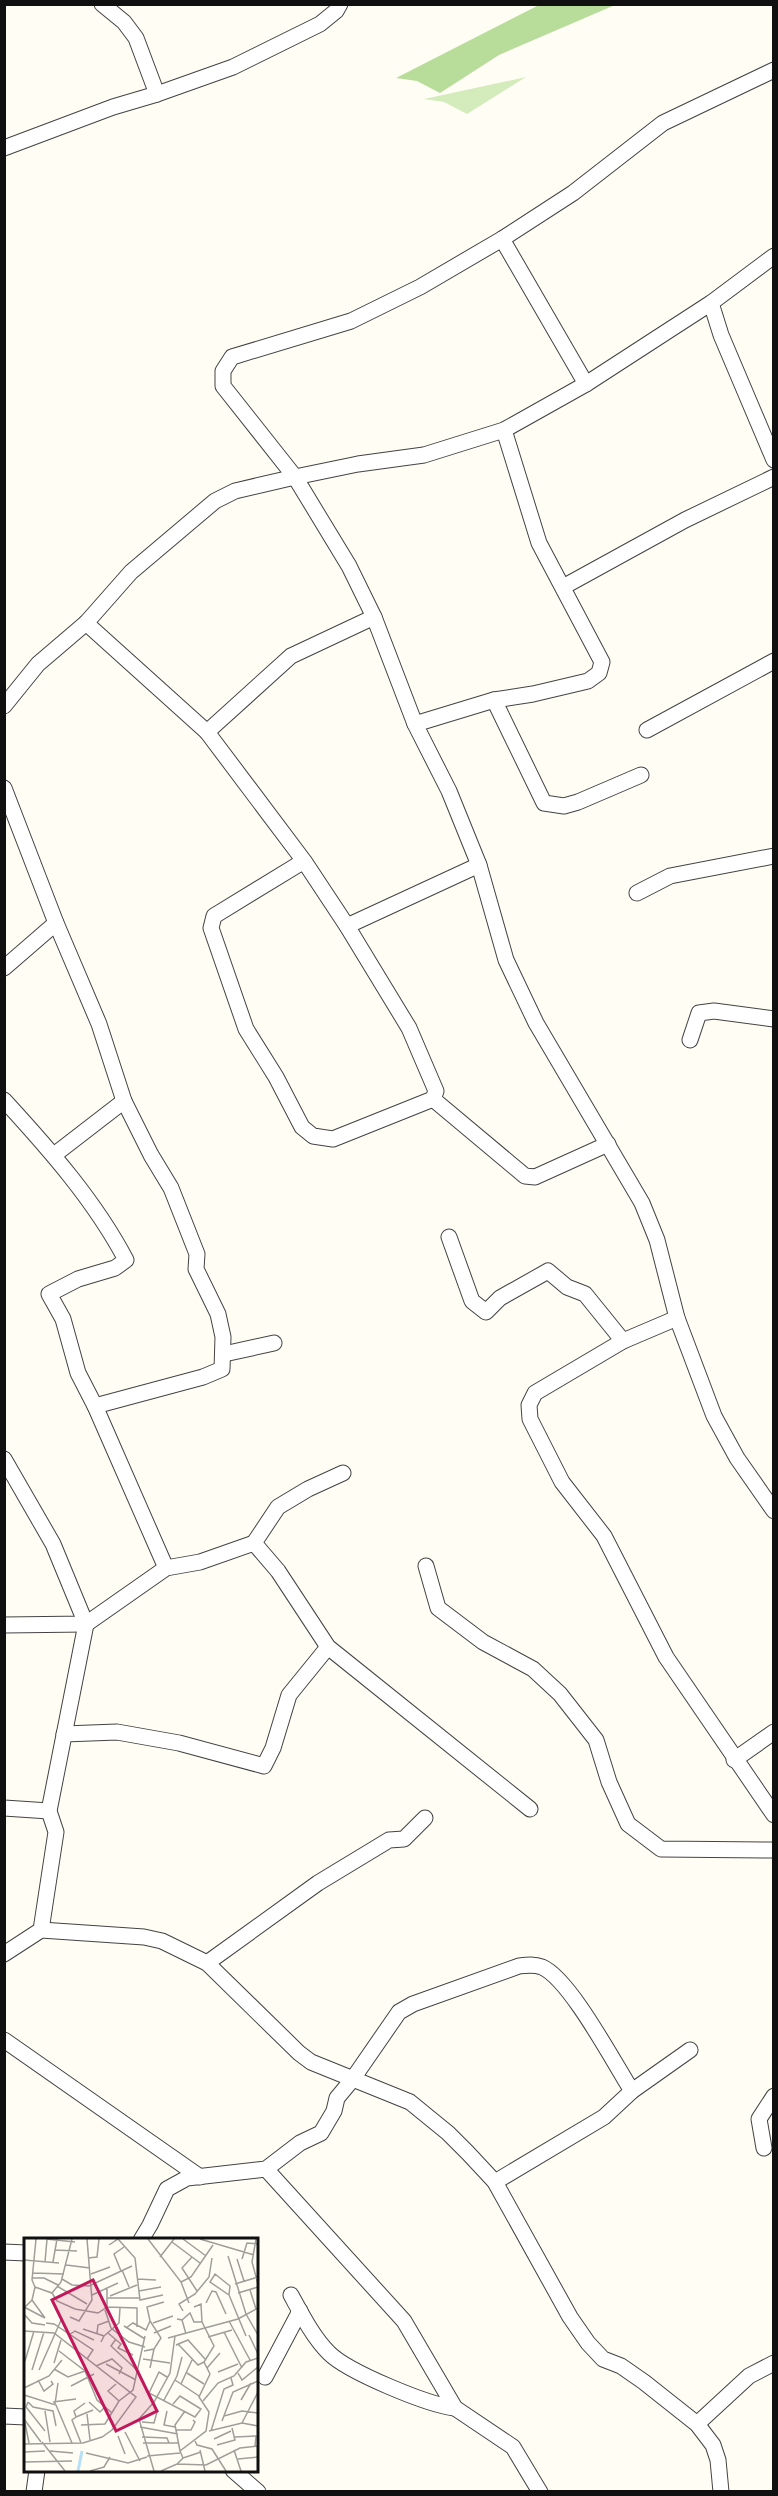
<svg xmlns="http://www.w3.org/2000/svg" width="778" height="2496" viewBox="0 0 778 2496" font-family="Spectral,serif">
	<rect width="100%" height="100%" fill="#fffdf4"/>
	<path fill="#d4ecbb" d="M 526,77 L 467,114 L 444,102 L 424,99 Z"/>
	<path fill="#b8dd9a" d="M 541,4 L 615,5 L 499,55 L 440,93 L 417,81 L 396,78 Z"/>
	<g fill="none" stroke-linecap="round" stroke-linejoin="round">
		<g stroke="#434343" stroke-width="17">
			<g id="minor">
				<path d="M 102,4 L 124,22 L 136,38 L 157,94"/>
				<path d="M 774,70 L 663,123 L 573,193 L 502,239 L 420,287 L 351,321 L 232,357 L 223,371 L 223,386 L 295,477 L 349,566 L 374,617 L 415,724 L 449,791 L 479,865 L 506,960 L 536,1023 L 642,1203 L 657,1240 L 677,1318 L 714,1416 L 737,1458 L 774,1511"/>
				<path d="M 4,148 L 113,107 L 157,94 L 233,67 L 320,24 L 336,11 L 340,4"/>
				<path d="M 502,239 L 586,384"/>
				<path d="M 711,303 L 721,335 L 774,460"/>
				<path d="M 563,587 L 685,520 L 774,477"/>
				<path d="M 86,623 L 207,732 L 304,861 L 347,926 L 409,1028 L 436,1091 L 433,1099 L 333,1139 L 313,1136 L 302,1127 L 276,1077 L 246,1029 L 211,928 L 214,916 L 304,861"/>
				<path d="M 494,700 L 544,803 L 564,806 L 578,802 L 641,775"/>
				<path d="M 4,706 L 38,664 L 86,623 L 131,572 L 215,501 L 235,491 L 295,477 L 358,464 L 424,455 L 504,430 L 586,384 L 711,303 L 774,256"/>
				<path d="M 415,724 L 494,700 L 533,694 L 588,681 L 599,673 L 602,662 L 539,543 L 504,430"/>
				<path d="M 647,730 L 774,661"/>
				<path d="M 207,732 L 291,656 L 374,617"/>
				<path d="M 4,788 L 56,923 L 99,1024 L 124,1101 L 151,1155 L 171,1188 L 197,1254 L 196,1269 L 218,1314 L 223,1337 L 222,1369 L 203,1377 L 95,1406"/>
				<path d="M 637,893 L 670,876 L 774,856"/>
				<path d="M 347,926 L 479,865"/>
				<path d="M 4,968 L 56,923"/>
				<path d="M 690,1040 L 699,1013 L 714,1011 L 774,1019"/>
				<path d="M 433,1099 L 525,1176 L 535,1177 L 608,1144"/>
				<path d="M 4,1100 C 49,1149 95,1201 126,1260 L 115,1268 L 78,1279 L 49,1294 L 63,1319 L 78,1373 L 95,1406 L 166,1568"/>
				<path d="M 54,1155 L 124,1101"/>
				<path d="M 449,1237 L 472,1301 L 486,1312 L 500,1298 L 548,1271 L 567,1287 L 585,1294 L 623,1341"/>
				<path d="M 677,1318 L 623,1341 L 535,1393 L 529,1405 L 530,1419 L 562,1482 L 604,1536 L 666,1657 L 774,1815"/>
				<path d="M 224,1354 L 274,1343"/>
				<path d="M 4,1459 L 53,1544 L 86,1624 L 49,1811 L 56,1832 L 41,1930"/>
				<path d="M 343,1473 L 308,1489 L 278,1507 L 254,1543 L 278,1571 L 328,1647 L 530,1809"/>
				<path d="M 426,1566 L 438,1608 L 483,1642 L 533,1669 L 560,1694 L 596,1740 L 609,1782 L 628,1824 L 661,1849 L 774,1850"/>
				<path d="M 4,1625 L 86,1624 L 166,1568 L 200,1562 L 254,1543"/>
				<path d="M 64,1734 L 117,1732 L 179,1743 L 264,1766 L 273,1748 L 289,1695 L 328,1647"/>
				<path d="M 734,1760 L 774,1732"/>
				<path d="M 4,1808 L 49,1811"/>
				<path d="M 4,1954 L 41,1930 L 144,1937 L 162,1941 L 207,1963 L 299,2053 L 311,2062 L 410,2102 L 448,2133 L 468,2153 L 495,2182 L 570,2317 L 588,2343 L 603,2359 L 621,2366 L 644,2382 L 697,2424 L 713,2445 L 718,2460 L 721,2492"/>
				<path d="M 207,1963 L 318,1883 L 389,1840 L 404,1839 L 425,1818"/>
				<path d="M 4,2040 L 200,2177"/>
				<path d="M 764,2148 L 759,2119 L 774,2096"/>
				<path d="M 266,2169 L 404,2321 L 455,2408 L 513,2447 L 540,2492"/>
				<path d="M 495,2182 L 604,2117 L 632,2091 L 690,2050"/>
				<path d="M 141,2240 L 150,2225 L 167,2189 L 187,2178 L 266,2169 L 300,2143 L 321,2133 L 334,2111 L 337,2098 L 352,2080 L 399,2012 L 413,2004 L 519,1966 C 527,1965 534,1964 542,1967 C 570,1979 614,2063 632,2091"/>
				<path d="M 4,2252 L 26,2253"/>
				<path d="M 291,2295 C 302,2315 313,2337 329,2353 C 348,2372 428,2405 455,2408"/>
				<path d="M 265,2377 L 300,2311"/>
				<path d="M 4,2416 L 26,2417"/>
				<path d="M 697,2424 L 749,2376 L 774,2363"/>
				<path d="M 233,2470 L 258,2492"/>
				<path d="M 34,2492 L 37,2470"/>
			</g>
		</g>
		<use href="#minor" stroke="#fff" stroke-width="15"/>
	</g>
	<g transform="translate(24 2238)">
		<rect width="234" height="234" fill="#fffdf4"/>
		<path fill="none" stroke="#b7dff8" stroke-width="3" d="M 54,233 L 58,213"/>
		<path fill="none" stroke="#9f9e99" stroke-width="1.5" d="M 22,1 L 51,4M 124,1 L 157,44 L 165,65M 159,1 L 182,18M 176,1 L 230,17M 232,1 L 228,24 L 234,46M 148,4 L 176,25M 85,7 L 94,1 L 111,20 L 116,62 L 139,57M 31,12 L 53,13M 204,18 L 222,76 L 234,97M 136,19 L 150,1M 168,19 L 158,30 L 173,53M 64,20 L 73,19 L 75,1M 213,21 L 220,43M 218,21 L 223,5 L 234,6M 0,22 L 35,25M 21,24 L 23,1M 29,24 L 33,1M 42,27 L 66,30M 98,32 L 105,49M 97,33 L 90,16 L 100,9M 9,35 L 40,36M 67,36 L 86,29M 8,40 L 20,40 L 34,47M 38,41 L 48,47 L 65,48 L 108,28M 113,41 L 132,42M 157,44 L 167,39 L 189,7M 211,46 L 234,39M 33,48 L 63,66M 11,49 L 8,42 L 12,1M 226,52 L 232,71M 115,53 L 137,49M 28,55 L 33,63 L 51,71 L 74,75 L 83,69 L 83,51M 214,55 L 234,49M 68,57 L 94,45M 205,57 L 186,44 L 191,36 L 206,48 L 205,57 L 222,98M 86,58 L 113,47M 84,60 L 115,60M 182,65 L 188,53 L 192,54 L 202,76M 0,69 L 21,80 L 8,62M 83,69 L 113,70 L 113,89M 170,69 L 177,66 L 178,84M 0,70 L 8,62 L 11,49 L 28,55 L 37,44 L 48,1M 81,72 L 87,90 L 105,104 L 121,109M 159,73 L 155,66 L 171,56 L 185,39 L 188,20M 0,76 L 8,85 L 21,87M 46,79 L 55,83 L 68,62 L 63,1M 153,81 L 158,82 L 162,96M 205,83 L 226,122M 22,85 L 30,86 L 69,112 L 63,121M 129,85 L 149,78M 100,88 L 121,101M 102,90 L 109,85 L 122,92 L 126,83M 59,91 L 80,98 L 77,104M 0,93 L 30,95 L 112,159 L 88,192 L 78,199 L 59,205 L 0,206M 200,94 L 218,130M 73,95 L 74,87 L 85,83M 84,95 L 97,106 L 94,110 L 109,117M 130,95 L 147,88M 45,97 L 51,93 L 70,102M 225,97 L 234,116M 80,98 L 95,85 L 96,70M 184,99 L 208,92M 144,100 L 214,81 L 234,70M 92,101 L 87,108 L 115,134M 154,106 L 174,127 L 180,124M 152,107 L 164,102 L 181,121M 35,113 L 61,133 L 73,162 L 88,175M 120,113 L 130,111 L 137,100 L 126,83 L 123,69 L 140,64M 119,121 L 146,125M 1,123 L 10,93M 30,125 L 37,102M 82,126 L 112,142M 72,128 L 88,121 L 98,130 L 95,136M 126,130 L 130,111M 183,130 L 196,115M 30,131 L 44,139 L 61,133M 8,132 L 20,94M 15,132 L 38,80M 194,134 L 214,126M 163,135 L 180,146M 214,135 L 218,142 L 234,129M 143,139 L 135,134 L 125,155 L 171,179 L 177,171 L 156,158 L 149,166M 14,142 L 20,153 L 29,146 L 27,143M 151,142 L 175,158M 92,146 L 84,153 L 95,163M 157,146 L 168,122M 47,148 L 70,136M 0,150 L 25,138 L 38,122M 0,157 L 32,167 L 48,205M 140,162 L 153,138 L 158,119M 217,162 L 227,145M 179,163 L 194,145 L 210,138 L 222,124 L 234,120M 4,164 L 9,169 L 29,173 L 32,188M 4,164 L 2,169 L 21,193M 29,164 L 52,161M 65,164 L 76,174 L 81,169M 31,166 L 34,145M 21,173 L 26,204M 143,173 L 140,187 L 151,189M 63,176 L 66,202M 200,178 L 218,173 L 234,175M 52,179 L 69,172M 0,181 L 17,204M 198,183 L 209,154 L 234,143M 118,184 L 130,185 L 133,174M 1,185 L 5,205M 218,185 L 234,154M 57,187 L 81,186 L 95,163 L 109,152 L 121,98M 116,189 L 154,196M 152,192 L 167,192 L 171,184 L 169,182M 185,193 L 218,185 L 234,188M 187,193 L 200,151 L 209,147 L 207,140M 101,194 L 116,223M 94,198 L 101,216M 118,199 L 143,200 L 145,205M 211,199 L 232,198 L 231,208M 190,201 L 207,193M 171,203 L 173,207 L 188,211 L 202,233M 18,204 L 41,233M 57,205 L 48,182 L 52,179 L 50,173 L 61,165M 119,205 L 155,205M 193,207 L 211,202 L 208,190M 176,212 L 181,233M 210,212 L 217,233M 26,213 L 49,215M 156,213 L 151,187 L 161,173M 0,214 L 21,213M 62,215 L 104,225 L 123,219M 123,218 L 156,215M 159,220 L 177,214M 214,221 L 234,219M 0,224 L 48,223M 153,226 L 159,220 L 156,213 L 182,193 L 185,174 L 175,159 L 186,136 L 180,124 L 190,108 L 178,84 L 170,84 L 166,75 L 158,82M 66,233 L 80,229 L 86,219M 130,233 L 115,181 L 130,164 L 146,135 L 151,98M 137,233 L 153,226 L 182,227 L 216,210 L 234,208"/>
		<path fill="#c2185b" fill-opacity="0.15" stroke="#c2185b" stroke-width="3" d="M 69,42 L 133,173 L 92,193 L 28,62 Z"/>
		<rect width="234" height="234" fill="none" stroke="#101010" stroke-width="3"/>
	</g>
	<rect width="778" height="2496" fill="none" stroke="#101010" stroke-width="12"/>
</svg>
